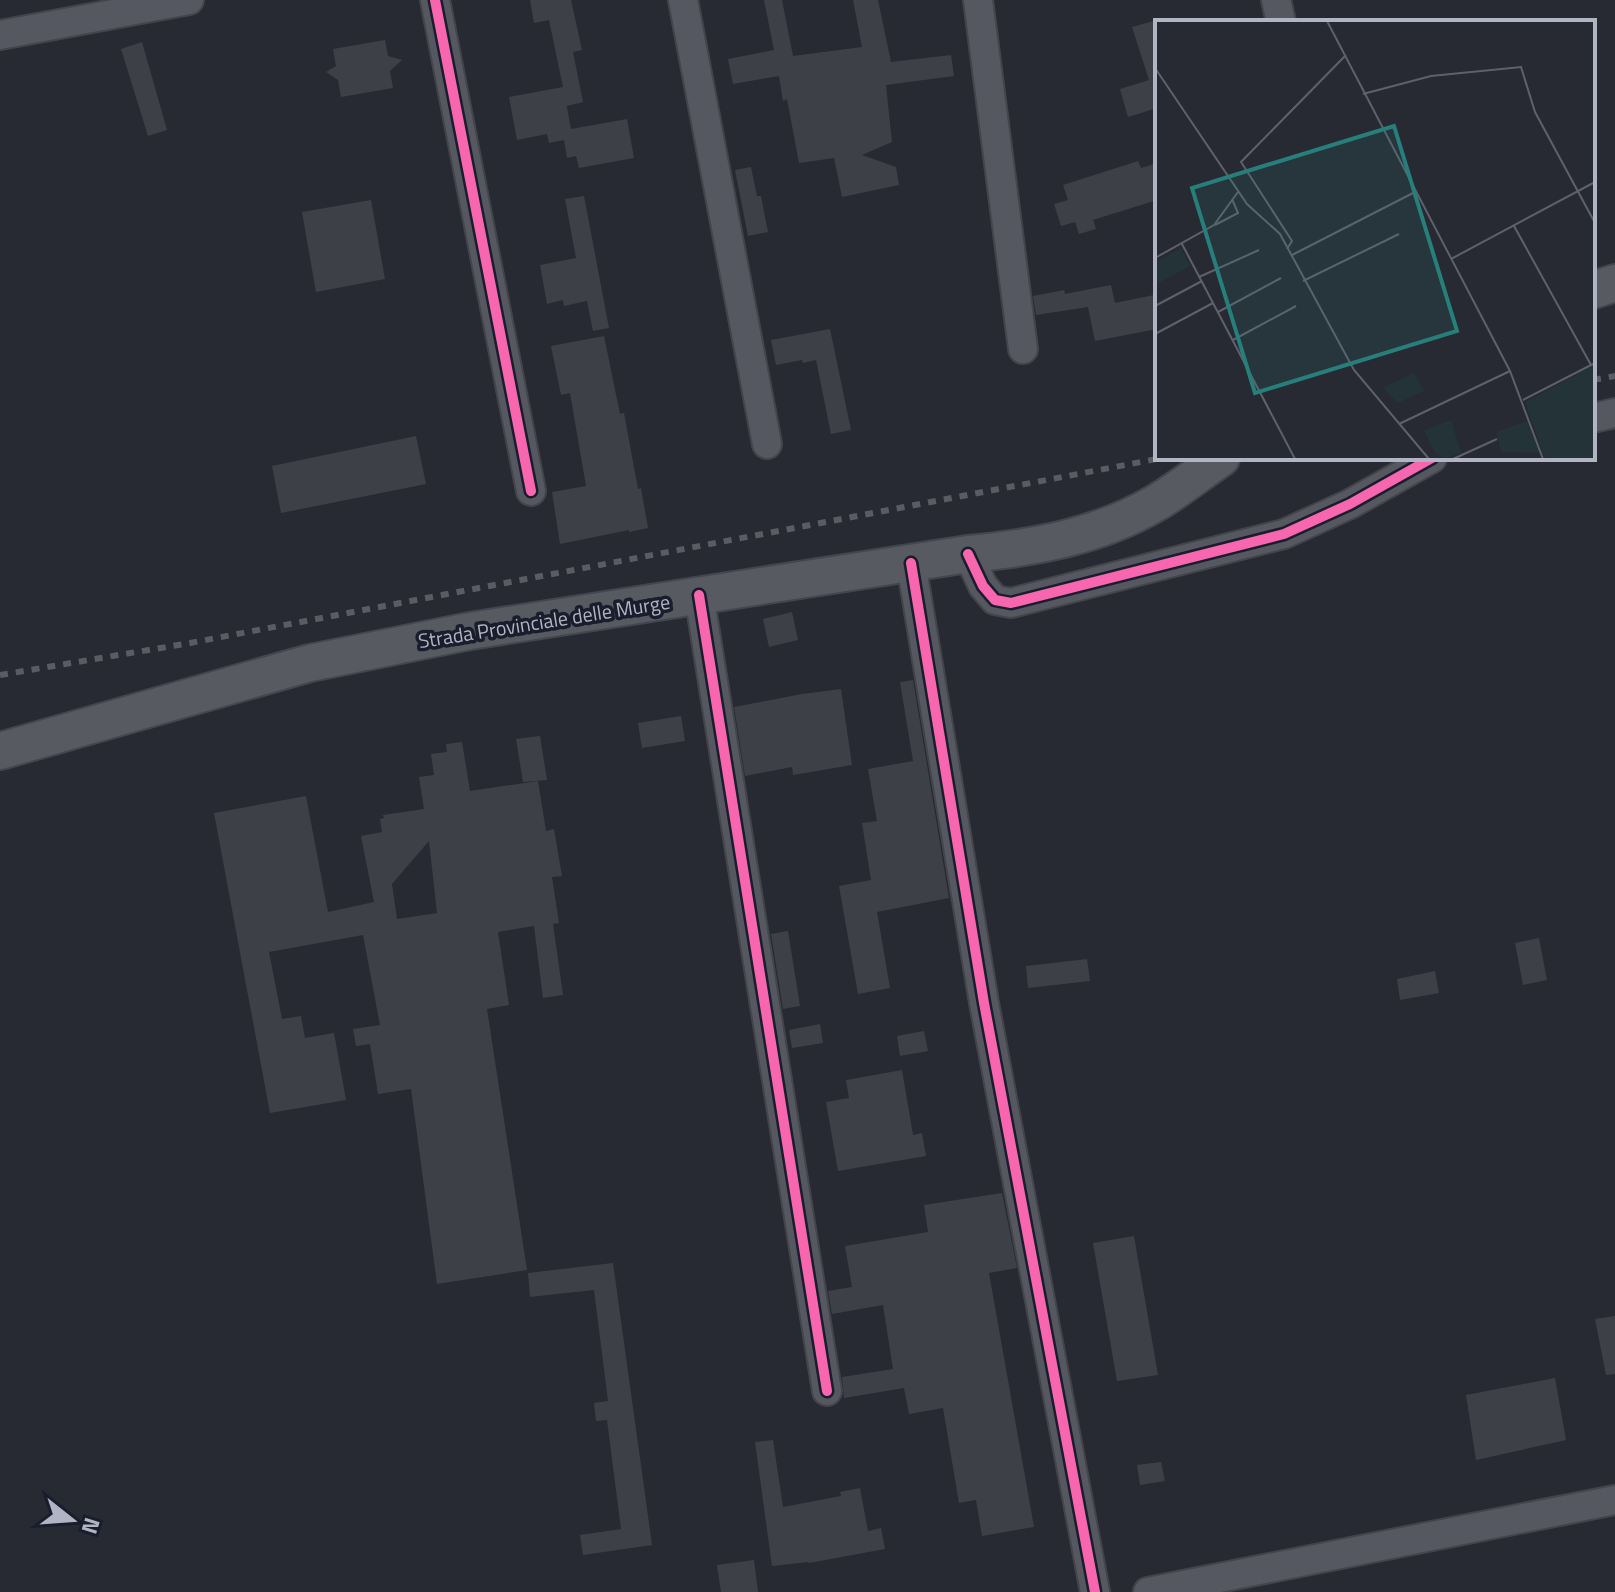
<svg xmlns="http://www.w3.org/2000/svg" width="1615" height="1592" viewBox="0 0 1615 1592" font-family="'Titillium Web',sans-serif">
	<rect width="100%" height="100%" fill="#272a32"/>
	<g fill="#3e4048" fill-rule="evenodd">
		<path d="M 530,0 L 571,0 L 582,50 L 573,52 L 583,102 L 567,106 L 566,102 L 571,129 L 627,119 L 634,158 L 579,168 L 576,156 L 567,158 L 564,140 L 549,143 L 547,134 L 517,140 L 509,97 L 563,87 L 549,20 L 534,23 Z"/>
		<path d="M 764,0 L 782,0 L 793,56 L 862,47 L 853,0 L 878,0 L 891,62 L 951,55 L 954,76 L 886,85 L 892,142 L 862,155 L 896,167 L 899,185 L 842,197 L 834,158 L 799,163 L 787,99 L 783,101 L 779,76 L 733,84 L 728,59 L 774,50 Z"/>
		<path d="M 1157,20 L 1157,108 L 1128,117 L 1120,89 L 1149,80 L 1132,27 Z"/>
		<path d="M 385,40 L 388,56 L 402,60 L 390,71 L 393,88 L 341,97 L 338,80 L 326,72 L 336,66 L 333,49 Z"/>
		<path d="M 142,42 L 167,130 L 148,136 L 121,49 Z"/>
		<path d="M 1138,161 L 1141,168 L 1157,163 L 1157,200 L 1093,220 L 1096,229 L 1079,234 L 1075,222 L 1061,226 L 1054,204 L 1068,200 L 1063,185 Z"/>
		<path d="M 751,167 L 757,196 L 761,196 L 768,232 L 748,236 L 735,170 Z"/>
		<path d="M 584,196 L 609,328 L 593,331 L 587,301 L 564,306 L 563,300 L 547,304 L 540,265 L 576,258 L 565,199 Z"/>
		<path d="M 371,200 L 385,279 L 316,292 L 302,212 Z"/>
		<path d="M 1111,285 L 1115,303 L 1154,295 L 1157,309 L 1157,329 L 1095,341 L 1088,307 L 1036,315 L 1033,296 L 1064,290 L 1065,294 Z"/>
		<path d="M 830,329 L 851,430 L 831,434 L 816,360 L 803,363 L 802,360 L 776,365 L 771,340 Z"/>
		<path d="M 604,336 L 620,414 L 624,413 L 638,489 L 641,488 L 648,528 L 629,532 L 629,530 L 560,544 L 552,492 L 586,486 L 570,393 L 561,395 L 551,346 Z"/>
		<path d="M 416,436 L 426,484 L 281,513 L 272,466 Z"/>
		<path d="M 792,612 L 798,640 L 769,647 L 763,619 Z"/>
		<path d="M 913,680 L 949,898 L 877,912 L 890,988 L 858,994 L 839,886 L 871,880 L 862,823 L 877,821 L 868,769 L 913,761 L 900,682 Z"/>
		<path d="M 841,689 L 852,765 L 793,775 L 792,767 L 745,776 L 734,707 L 802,694 Z"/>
		<path d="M 681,716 L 685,741 L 642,748 L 638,723 Z"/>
		<path d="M 540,736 L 547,780 L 523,782 L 516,739 Z"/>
		<path d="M 462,742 L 470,791 L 538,781 L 546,831 L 554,829 L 562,876 L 552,877 L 559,923 L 553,924 L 563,995 L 543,998 L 534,926 L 498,932 L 509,1005 L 487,1009 L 527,1270 L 437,1284 L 411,1089 L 378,1094 L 370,1044 L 356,1046 L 353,1029 L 380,1025 L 363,935 L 269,952 L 282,1019 L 301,1016 L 305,1038 L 334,1033 L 346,1100 L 270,1113 L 214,813 L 306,796 L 328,912 L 374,902 L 361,836 L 382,832 L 380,819 L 384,818 L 383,815 L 424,809 L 419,777 L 434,775 L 431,754 L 447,752 L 446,744 ZM 429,841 L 437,913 L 397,919 L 392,884 Z"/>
		<path d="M 788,931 L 800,1006 L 783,1009 L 771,934 Z"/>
		<path d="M 1539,938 L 1547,980 L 1523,985 L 1515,943 Z"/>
		<path d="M 1087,959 L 1090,981 L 1028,988 L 1026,966 Z"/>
		<path d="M 1435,971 L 1439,993 L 1400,1000 L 1397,979 Z"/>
		<path d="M 820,1024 L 823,1043 L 792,1048 L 789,1030 Z"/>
		<path d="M 924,1031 L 928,1051 L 900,1056 L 897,1036 Z"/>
		<path d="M 902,1070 L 913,1135 L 922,1133 L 926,1156 L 838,1171 L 826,1102 L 849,1098 L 846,1080 Z"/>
		<path d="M 1002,1193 L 1017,1268 L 989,1273 L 1034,1527 L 982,1536 L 976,1500 L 959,1503 L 943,1408 L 909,1414 L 904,1388 L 844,1398 L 842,1377 L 893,1369 L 883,1305 L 832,1314 L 828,1291 L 852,1287 L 845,1246 L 928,1232 L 924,1205 Z"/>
		<path d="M 1134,1236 L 1158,1375 L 1117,1381 L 1093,1243 Z"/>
		<path d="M 613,1263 L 652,1545 L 583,1555 L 580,1535 L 621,1529 L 607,1420 L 596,1421 L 594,1403 L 608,1401 L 594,1290 L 530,1297 L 528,1273 Z"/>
		<path d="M 1615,1316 L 1615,1374 L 1606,1375 L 1595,1319 Z"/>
		<path d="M 1555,1378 L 1566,1440 L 1476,1460 L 1466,1395 Z"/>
		<path d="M 773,1440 L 783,1507 L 841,1496 L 840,1492 L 860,1488 L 868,1531 L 881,1528 L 885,1549 L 809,1563 L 808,1562 L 772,1566 L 755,1442 Z"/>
		<path d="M 1161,1462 L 1165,1481 L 1140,1485 L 1137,1465 Z"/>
		<path d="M 754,1560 L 758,1592 L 721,1592 L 717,1565 Z"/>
	</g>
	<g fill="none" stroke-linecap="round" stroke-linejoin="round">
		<g stroke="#43454b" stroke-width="32">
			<g id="minor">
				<path d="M 435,0 L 531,491"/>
				<path d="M 683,0 L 767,444"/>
				<path d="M 978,0 L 1023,349"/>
				<path d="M 1276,0 L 1281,22"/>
				<path d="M 0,35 L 189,0"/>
				<path d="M 1593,418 L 1615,413"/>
				<path d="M 968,554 L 983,586 L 995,600 L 1011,603 L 1284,534 L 1350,504 L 1432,458"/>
				<path d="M 911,563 L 984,1003 L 1095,1592"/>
				<path d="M 699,595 L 827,1391"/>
				<path d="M 1148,1592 L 1615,1500"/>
			</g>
		</g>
		<g stroke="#44464f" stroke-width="40">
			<g id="major">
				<path d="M 1593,290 L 1615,283"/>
				<path d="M 0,751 L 310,663 L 470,631 L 968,554 C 1032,548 1097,537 1154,504 C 1177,491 1199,473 1221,458"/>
			</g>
		</g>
		<use href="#minor" stroke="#565861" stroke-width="28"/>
		<use href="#major" stroke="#585a62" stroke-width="36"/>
		<g stroke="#5a5c64" stroke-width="6" stroke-dasharray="8 8" stroke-linecap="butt">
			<path d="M 1593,380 L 1615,376"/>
			<path d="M 0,675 L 190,643 L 1162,458"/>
		</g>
		<g stroke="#1a1e2c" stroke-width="15">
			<g id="cycleway">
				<path d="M 435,0 L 531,491"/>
				<path d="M 968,554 L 983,586 L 995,600 L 1011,603 L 1284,534 L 1350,504 L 1432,458"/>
				<path d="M 911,563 L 984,1003 L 1095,1592"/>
				<path d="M 699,595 L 827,1391"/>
			</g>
		</g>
		<use href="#cycleway" stroke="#f766af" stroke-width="10"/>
	</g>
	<g text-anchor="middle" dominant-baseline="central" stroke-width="7" stroke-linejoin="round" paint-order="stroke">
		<g font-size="20" fill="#b0b4c4" stroke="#1a1e2c">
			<text transform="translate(544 621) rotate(-9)">Strada Provinciale delle Murge</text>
		</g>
	</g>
	<g transform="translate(1155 20)">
		<rect width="440" height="440" fill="#272a32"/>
		<path d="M 26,228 L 35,246 L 0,265 L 0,242 ZM 440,345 L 440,439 L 390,439 L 370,382 ZM 259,352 L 269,371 L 243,383 L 228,368 ZM 296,400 L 306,433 L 289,439 L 279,432 L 269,410 ZM 372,401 L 385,433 L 346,432 L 341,412 Z" fill="#243338"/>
		<path fill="none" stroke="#5e616c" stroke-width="2" d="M 172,1 L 355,351 L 388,439M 0,48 L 92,184 L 125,214 L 199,350 L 274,439M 208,74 L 276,56 L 366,47 L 380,92 L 440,203M 60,205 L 83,193 L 77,179M 359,206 L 436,345M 27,224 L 140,439M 132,229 L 137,221 L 86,142 L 191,35M 137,235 L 260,172M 0,238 L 59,205 L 83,172M 296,239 L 440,162M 44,257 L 104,230M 148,261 L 244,214M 0,286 L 47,261M 63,292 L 126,258M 0,314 L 58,283M 78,320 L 141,286M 368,380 L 440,343M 244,404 L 355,351M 298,439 L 342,419"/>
		<path fill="#277f7b" fill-opacity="0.15" stroke="#277f7b" stroke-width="4" d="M 239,106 L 302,311 L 100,373 L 37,168 Z"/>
		<rect width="440" height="440" fill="none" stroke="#b0b4c4" stroke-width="4"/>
	</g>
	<g transform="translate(72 1520) rotate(107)" stroke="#1a1e2c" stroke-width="6" paint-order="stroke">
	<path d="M0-6L14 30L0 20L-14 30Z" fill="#b0b4c4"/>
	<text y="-12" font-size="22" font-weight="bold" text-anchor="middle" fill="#b0b4c4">N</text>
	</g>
</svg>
